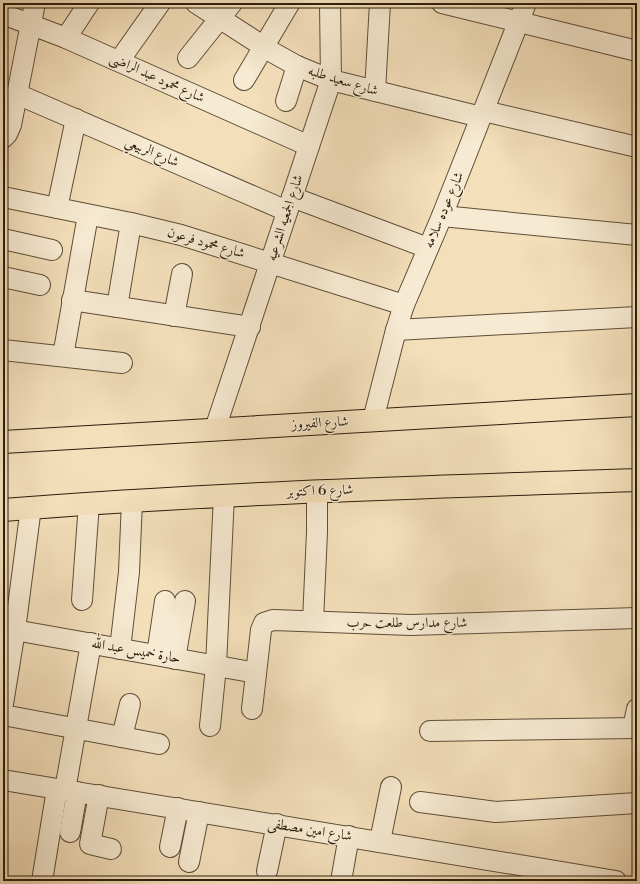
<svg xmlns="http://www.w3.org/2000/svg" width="640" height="884" viewBox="0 0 640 884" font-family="'Libre Bodoni',Amiri,serif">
	<rect width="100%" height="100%" fill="#f3dfba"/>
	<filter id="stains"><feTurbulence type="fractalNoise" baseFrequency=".005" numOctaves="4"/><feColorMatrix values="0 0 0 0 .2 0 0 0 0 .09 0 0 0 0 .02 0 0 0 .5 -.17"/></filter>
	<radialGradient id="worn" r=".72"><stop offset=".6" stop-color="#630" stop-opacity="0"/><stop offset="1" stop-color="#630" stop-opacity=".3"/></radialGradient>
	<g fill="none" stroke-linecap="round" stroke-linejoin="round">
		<g stroke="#5e4e38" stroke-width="22">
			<g id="minor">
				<path d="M 196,3 L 272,52 L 297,66 L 331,80 L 481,117"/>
				<path d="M 442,3 L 637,51"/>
				<path d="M 3,14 L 66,38 L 309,146"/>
				<path d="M 66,38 L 89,3"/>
				<path d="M 188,58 L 232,3"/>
				<path d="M 119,61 L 160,3"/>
				<path d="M 244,80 L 289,4"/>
				<path d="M 375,91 L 380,3"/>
				<path d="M 17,94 L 287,211"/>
				<path d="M 286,101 L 297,66"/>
				<path d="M 484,111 L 637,147"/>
				<path d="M 3,138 L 7,134 L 11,125 L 35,3"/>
				<path d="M 3,197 L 131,223 L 181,235 L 404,305"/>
				<path d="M 292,197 L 428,248"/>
				<path d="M 57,208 L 76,119"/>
				<path d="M 442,216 L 637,235"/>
				<path d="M 3,239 L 52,250"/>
				<path d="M 3,277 L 40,285"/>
				<path d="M 72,300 L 250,327"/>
				<path d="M 117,307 L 131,223"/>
				<path d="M 174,316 L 182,274"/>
				<path d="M 396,330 L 637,317"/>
				<path d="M 3,350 L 122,363"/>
				<path d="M 63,356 L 88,215"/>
				<path d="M 373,420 L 396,330 L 404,305 L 442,216 L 526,3"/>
				<path d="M 215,429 L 331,80 L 330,3"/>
				<path d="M 82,600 L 89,503"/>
				<path d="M 313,621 L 317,532 L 317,491"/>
				<path d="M 3,628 L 256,673"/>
				<path d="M 120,649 L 129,572 L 132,501"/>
				<path d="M 157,655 L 165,601"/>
				<path d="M 175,659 L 185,601"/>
				<path d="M 3,704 L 15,630 L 31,507"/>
				<path d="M 252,709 L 261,630 L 264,623 L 273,620 L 411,625 L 637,618"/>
				<path d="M 3,715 L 159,744"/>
				<path d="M 210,726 L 216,666 L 224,495"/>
				<path d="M 633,728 L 637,709"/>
				<path d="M 430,731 L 637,728"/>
				<path d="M 122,737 L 130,704"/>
				<path d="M 3,780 L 616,881"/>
				<path d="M 65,790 L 91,643"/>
				<path d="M 99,795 L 90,844 L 111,849"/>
				<path d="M 420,802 L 496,812 L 637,803"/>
				<path d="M 70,832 L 77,792"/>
				<path d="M 380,841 L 391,787"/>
				<path d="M 170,847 L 178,808"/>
				<path d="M 189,862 L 199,812"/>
				<path d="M 267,871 L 277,824"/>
				<path d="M 42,881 L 57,789"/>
				<path d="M 341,881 L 349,836"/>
			</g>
		</g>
		<g stroke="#2c1e0c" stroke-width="24">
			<g id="major">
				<path d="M 3,442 L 637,405"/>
				<path d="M 3,510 C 214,493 426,487 637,480"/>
			</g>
		</g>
		<use href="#minor" stroke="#f7ead2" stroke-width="20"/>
		<use href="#major" stroke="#f3dfba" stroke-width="22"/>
	</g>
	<g text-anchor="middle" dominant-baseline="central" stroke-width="3" stroke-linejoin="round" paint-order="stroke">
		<g font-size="14" fill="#2c1e0c" stroke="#f7ead2">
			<text transform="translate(157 78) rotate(24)">شارع محمود عبد الراضى</text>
			<text transform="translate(343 81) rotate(17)">شارع سعيد طلبه</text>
			<text transform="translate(152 152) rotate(23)">شارع الربيعي</text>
			<text transform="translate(444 210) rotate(-67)">شارع عوده سلامه</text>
			<text transform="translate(285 218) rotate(-72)">شارع الجمعيه الشرعيه</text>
			<text transform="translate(206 243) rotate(16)">شارع محمود فرعون</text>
			<text transform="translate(320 423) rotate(-3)">شارع الفيروز</text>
			<text transform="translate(320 491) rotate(-2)">شارع 6 اكتوبر</text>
			<text x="407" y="623">شارع مدارس طلعت حرب</text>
			<text transform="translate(136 651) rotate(10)">حارة خميس عبد الله</text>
			<text transform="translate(310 830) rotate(9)">شارع امين مصطفى</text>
		</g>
	</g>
	<rect width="640" height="884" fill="none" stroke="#f3dfba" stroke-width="16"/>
	<rect x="4" y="4" width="632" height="876" fill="none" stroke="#2c1e0c" stroke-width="2"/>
	<rect x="8" y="8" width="624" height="868" fill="none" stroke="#2c1e0c"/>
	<rect width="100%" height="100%" filter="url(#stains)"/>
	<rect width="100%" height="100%" fill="url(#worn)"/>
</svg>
